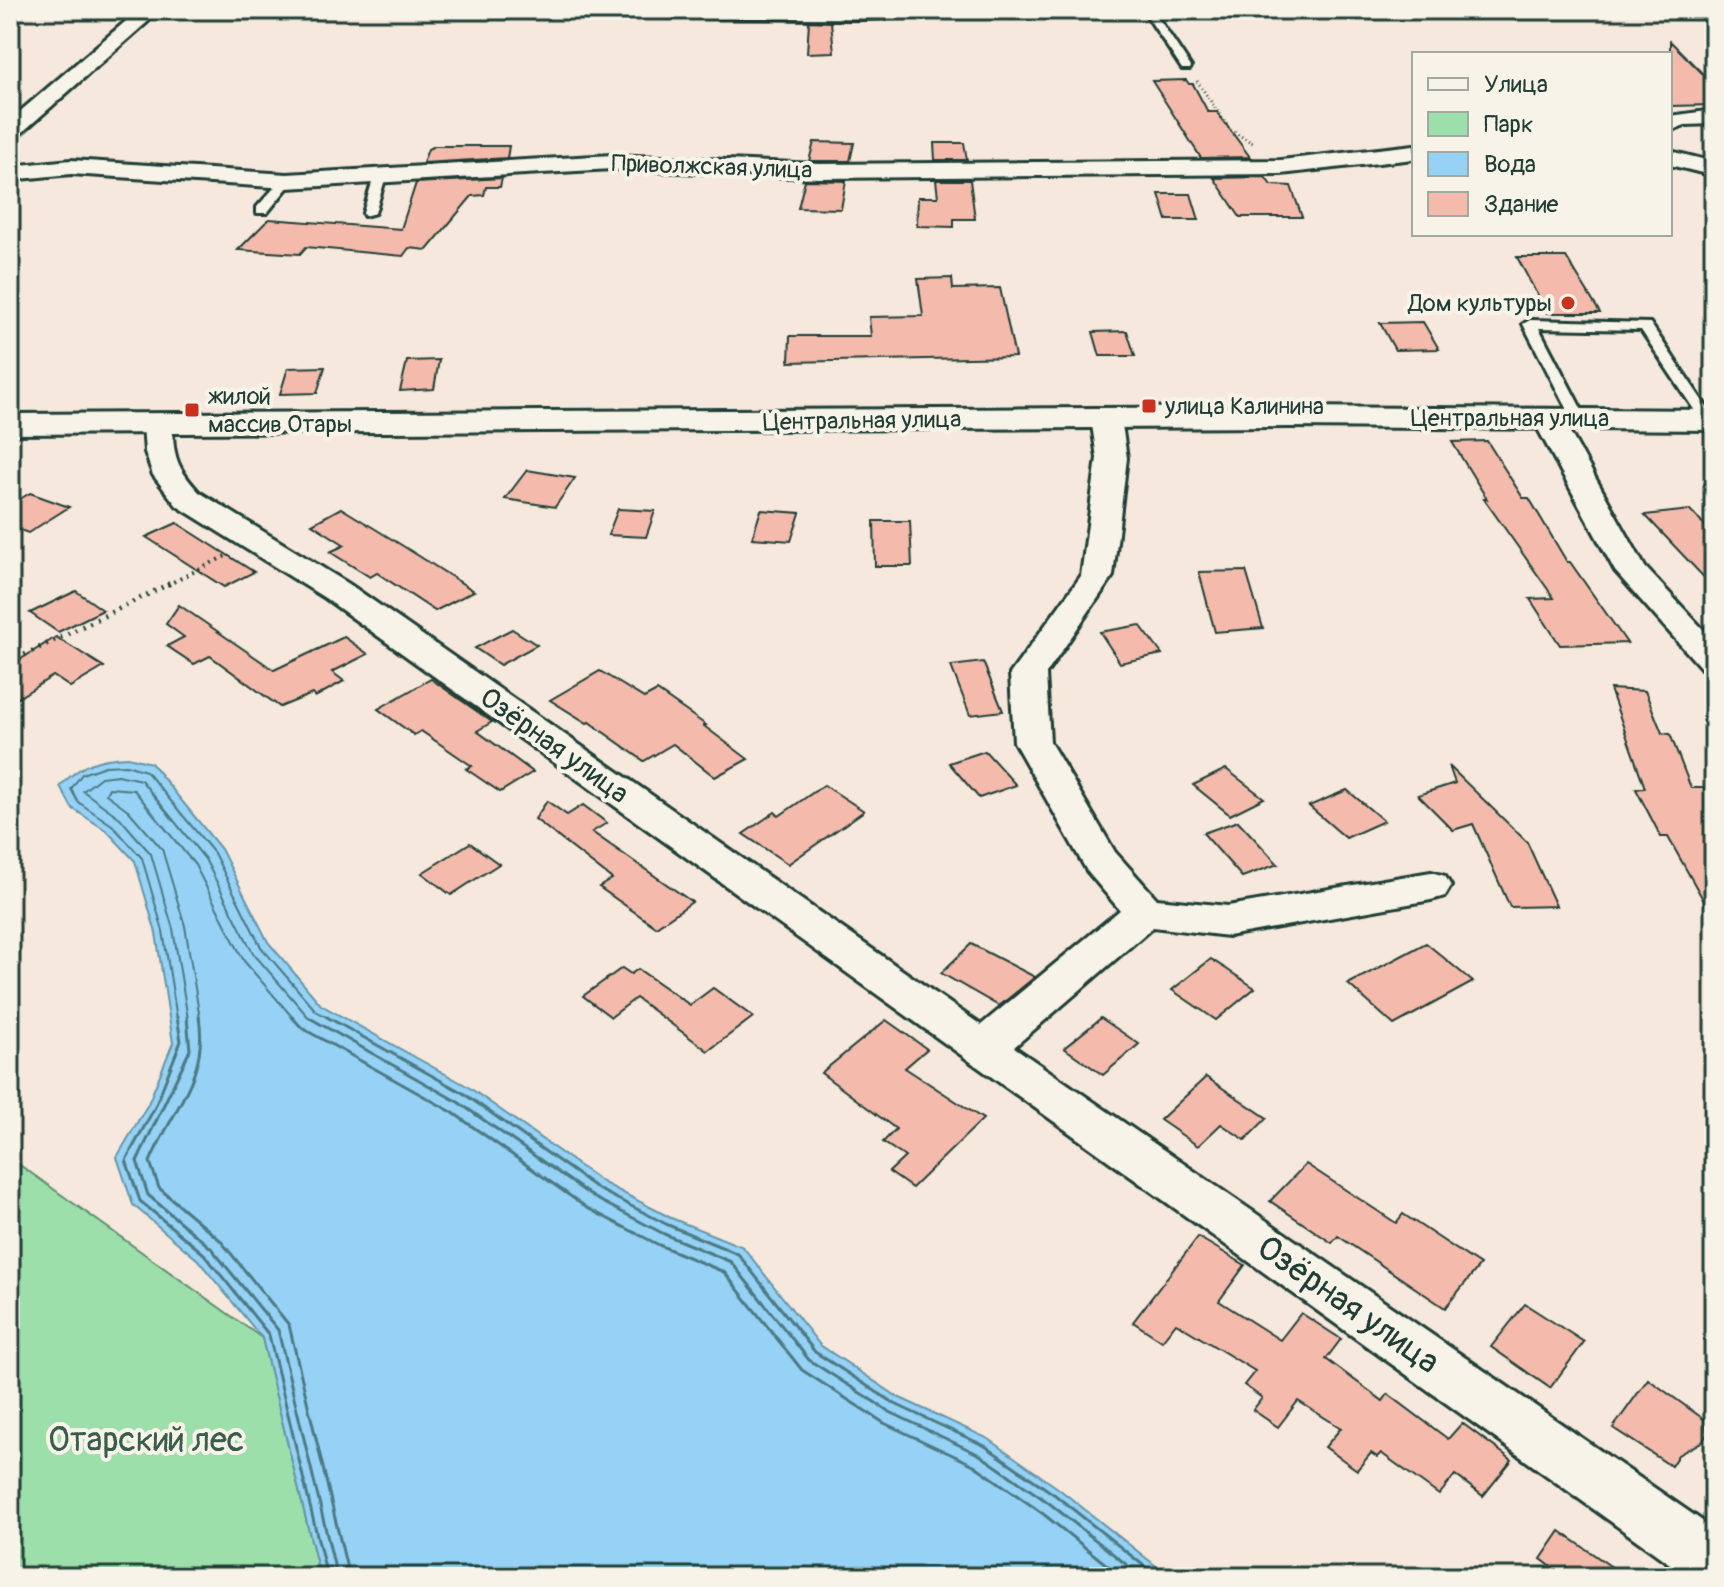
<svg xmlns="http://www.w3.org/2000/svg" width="1724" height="1587" viewBox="0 0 1724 1587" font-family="Pangolin,sans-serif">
	<rect width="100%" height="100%" fill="#f6e8dc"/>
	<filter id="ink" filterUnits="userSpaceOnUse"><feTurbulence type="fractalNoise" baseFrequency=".0125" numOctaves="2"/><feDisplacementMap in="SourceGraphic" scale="16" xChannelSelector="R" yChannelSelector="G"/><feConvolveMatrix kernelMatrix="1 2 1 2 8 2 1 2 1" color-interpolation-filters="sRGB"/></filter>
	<g filter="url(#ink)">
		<path fill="#9ddfaa" stroke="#5e8e6f" stroke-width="2" d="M 10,1158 L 262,1338 L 320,1577 L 10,1577 Z"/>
		<path fill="#95d2f6" stroke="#6696a8" stroke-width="2" d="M 128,757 L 151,763 L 221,849 L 268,942 L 321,1005 L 467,1086 L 602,1182 L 671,1218 L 743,1247 L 820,1345 L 898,1397 L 989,1439 L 1059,1489 L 1170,1577 L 320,1577 L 262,1338 L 198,1260 L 133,1205 L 117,1157 L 148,1104 L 173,1043 L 156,933 L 135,861 L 107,831 L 72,808 L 60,786 C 81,764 98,758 128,757 Z"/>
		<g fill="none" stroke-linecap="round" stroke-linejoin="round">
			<g stroke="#4e7982" stroke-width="2">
				<path d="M 177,1019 L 163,931 L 142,858 L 112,825 L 78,802 L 71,789 L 82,774 L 105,766 L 126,765 L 146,771 L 214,853 L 261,947 L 316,1011 L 330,1019"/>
				<path d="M 188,1019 L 173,929 L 151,854 L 120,818 L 83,791 L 101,777 L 118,775 L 141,780 L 205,859 L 253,953 L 310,1019"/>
				<path d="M 200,1019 L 185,926 L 162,849 L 128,810 L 106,794 L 109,788 L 134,790 L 195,865 L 244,961 L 294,1019"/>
			</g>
			<g stroke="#4e7982" stroke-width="3">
				<path d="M 177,1017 L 181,1041 L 155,1107 L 126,1160 L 140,1201 L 204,1254 L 269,1335 L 327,1577"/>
				<path d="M 187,1017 L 190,1050 L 137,1161 L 148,1195 L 211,1248 L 278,1330 L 337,1577"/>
				<path d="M 199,1017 C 209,1076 171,1111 150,1162 L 159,1188 L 220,1240 L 289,1325 L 349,1577"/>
				<path d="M 292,1017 L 302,1028 L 452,1112 L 587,1208 L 659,1245 L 724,1272 L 802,1370 L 884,1423 L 974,1465 L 1042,1513 L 1122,1577"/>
				<path d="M 308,1017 L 458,1102 L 593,1197 L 664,1234 L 731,1262 L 809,1360 L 890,1412 L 980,1455 L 1049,1503 L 1142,1577"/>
				<path d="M 327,1017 L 463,1093 L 598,1189 L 668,1225 L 738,1254 L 815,1352 L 895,1404 L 985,1446 L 1055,1495 L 1158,1577"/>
			</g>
		</g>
		<g fill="#f4bbac" stroke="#1f3d34" stroke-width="2">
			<path d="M 809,21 L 831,22 L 834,52 L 807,53 Z"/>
			<path d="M 1670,41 L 1714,85 L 1714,105 L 1670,106 Z"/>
			<path d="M 1186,80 L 1189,84 L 1193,84 L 1208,112 L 1217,112 L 1250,157 L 1201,158 L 1152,81 Z"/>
			<path d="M 814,142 L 854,143 L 850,161 L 809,161 Z"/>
			<path d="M 934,143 L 964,143 L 967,160 L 935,160 Z"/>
			<path d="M 435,146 L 509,146 L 507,158 L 423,163 L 428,149 Z"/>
			<path d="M 1265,177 L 1271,185 L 1291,186 L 1302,217 L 1240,217 L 1214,178 Z"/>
			<path d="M 502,178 L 500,187 L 486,187 L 484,195 L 472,196 L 427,250 L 409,248 L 403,256 L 306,247 L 300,254 L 238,250 L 269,219 L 401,229 L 416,183 Z"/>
			<path d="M 805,180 L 846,181 L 841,209 L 798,208 Z"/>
			<path d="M 936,180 L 970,180 L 975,219 L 954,219 L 954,227 L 917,226 L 918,197 L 938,197 Z"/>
			<path d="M 1159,194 L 1191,194 L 1199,220 L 1167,220 Z"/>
			<path d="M 1517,257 L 1566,257 L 1600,313 L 1547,313 Z"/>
			<path d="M 952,278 L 953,289 L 1000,288 L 1015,357 L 789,362 L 790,336 L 871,336 L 869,317 L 923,316 L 918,279 Z"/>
			<path d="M 1423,322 L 1439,349 L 1395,350 L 1380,323 Z"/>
			<path d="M 1127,331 L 1135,356 L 1100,356 L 1093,332 Z"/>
			<path d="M 439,360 L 434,389 L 400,391 L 407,361 Z"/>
			<path d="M 325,367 L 317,393 L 280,394 L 288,368 Z"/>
			<path d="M 1487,441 L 1523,498 L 1529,498 L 1567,562 L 1570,562 L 1627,643 L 1560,645 L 1530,599 L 1554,598 L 1484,499 L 1487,499 L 1452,442 Z"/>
			<path d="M 527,470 L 575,478 L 555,507 L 505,499 Z"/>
			<path d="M 30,493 L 69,507 L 28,533 L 10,526 L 10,505 Z"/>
			<path d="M 341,508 L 403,546 L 474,591 L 435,611 L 377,573 L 370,577 L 330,552 L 345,545 L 312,524 Z"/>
			<path d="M 618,509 L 655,511 L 646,537 L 608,535 Z"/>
			<path d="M 761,510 L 800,513 L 791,541 L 752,538 Z"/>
			<path d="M 1690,510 L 1714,535 L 1714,588 L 1645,515 Z"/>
			<path d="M 874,521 L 910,521 L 912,566 L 875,566 Z"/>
			<path d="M 177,523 L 254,572 L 224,587 L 146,537 Z"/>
			<path d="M 1246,571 L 1263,628 L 1215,632 L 1199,572 Z"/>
			<path d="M 76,591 L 103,610 L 58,632 L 30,613 Z"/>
			<path d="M 179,605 L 274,670 L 344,637 L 368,654 L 332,672 L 344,681 L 315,697 L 312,694 L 280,707 L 210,656 L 194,664 L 167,646 L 184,637 L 166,624 Z"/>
			<path d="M 1140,625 L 1162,654 L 1120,663 L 1100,632 Z"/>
			<path d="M 512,629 L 537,645 L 500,665 L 475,648 Z"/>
			<path d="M 56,637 L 104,667 L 70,687 L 53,676 L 10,703 L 10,666 Z"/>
			<path d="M 983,662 L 1003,711 L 970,715 L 951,666 Z"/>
			<path d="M 600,671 L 644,698 L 657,691 L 706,725 L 704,726 L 748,759 L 715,777 L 673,744 L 644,761 L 589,722 L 587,723 L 550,700 Z"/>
			<path d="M 431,679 L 492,722 L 477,731 L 533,772 L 500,792 L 466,769 L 472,766 L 421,731 L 414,735 L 378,709 Z"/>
			<path d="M 1610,689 L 1645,691 L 1662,733 L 1670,734 L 1691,788 L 1708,788 L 1714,799 L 1714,919 L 1668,837 L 1661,837 L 1636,789 L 1645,788 Z"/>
			<path d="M 985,751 L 1016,785 L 979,798 L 949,763 Z"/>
			<path d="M 1449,766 L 1527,842 L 1556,906 L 1510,907 L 1473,824 L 1453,830 L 1418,795 L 1455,783 Z"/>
			<path d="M 1226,769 L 1264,798 L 1230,815 L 1193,785 Z"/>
			<path d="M 824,785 L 864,811 L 788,864 L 743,834 L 775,812 L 779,816 Z"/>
			<path d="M 1347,790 L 1384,821 L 1346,838 L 1309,806 Z"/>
			<path d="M 547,801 L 567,815 L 583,805 L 607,823 L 592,832 L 692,902 L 656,927 L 599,887 L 612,879 L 535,819 Z"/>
			<path d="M 1238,821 L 1278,864 L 1242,877 L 1203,833 Z"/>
			<path d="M 470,843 L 499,864 L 451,895 L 422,873 Z"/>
			<path d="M 1426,943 L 1473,982 L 1394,1025 L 1348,984 Z"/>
			<path d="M 971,944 L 1035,977 L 999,1006 L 941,973 Z"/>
			<path d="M 1211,959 L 1255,988 L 1216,1020 L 1172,990 Z"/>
			<path d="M 622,968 L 631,974 L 638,969 L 690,1005 L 713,988 L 753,1017 L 708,1051 L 636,998 L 611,1017 L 583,996 Z"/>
			<path d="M 1101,1018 L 1139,1044 L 1103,1075 L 1064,1048 Z"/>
			<path d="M 886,1020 L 927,1049 L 905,1068 L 983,1119 L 912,1188 L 889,1172 L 905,1157 L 883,1142 L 896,1129 L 821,1073 Z"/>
			<path d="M 1206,1077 L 1267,1118 L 1245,1140 L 1221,1124 L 1198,1146 L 1160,1120 Z"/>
			<path d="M 1306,1164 L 1396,1223 L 1403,1214 L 1480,1265 L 1445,1308 L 1338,1236 L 1332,1243 L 1270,1201 Z"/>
			<path d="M 1198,1237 L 1245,1265 L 1219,1301 L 1280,1340 L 1301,1313 L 1341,1339 L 1326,1359 L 1383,1401 L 1388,1394 L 1448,1439 L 1462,1423 L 1512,1460 L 1483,1496 L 1455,1475 L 1439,1495 L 1381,1453 L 1377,1457 L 1371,1453 L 1357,1470 L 1325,1447 L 1341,1428 L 1298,1401 L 1278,1427 L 1253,1410 L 1262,1398 L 1244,1385 L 1255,1371 L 1176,1323 L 1162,1341 L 1133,1322 Z"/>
			<path d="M 1525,1304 L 1584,1342 L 1550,1388 L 1491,1347 Z"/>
			<path d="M 1648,1379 L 1705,1420 L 1707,1434 L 1703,1441 L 1678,1455 L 1671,1466 L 1613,1428 Z"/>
			<path d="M 1560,1531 L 1626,1577 L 1565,1577 L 1541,1559 Z"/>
		</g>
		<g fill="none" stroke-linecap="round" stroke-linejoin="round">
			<g stroke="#1f3d34" stroke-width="6">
				<g id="service">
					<path d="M 1143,10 L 1153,10 L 1191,67 L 1190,69 L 1182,69 Z"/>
					<path d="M 380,172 L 386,176 L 375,213 L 364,216 L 363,213 L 374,176 Z"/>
					<path d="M 283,178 L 293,181 L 267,213 L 257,213 L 257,207 Z"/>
					<path d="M 1530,320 L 1650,323 L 1714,418 L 1714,422 L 1703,423 L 1641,330 L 1539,328 L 1586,418 L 1578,423 L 1573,421 L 1523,324 Z"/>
				</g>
			</g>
			<g stroke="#1f3d34" stroke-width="6">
				<g id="minor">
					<path d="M 139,10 L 161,10 L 18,136 L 10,138 L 10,120 Z"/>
					<path d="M 621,10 L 959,10 L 949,16 L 856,19 L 631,16 Z"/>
					<path d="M 1714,110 L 1714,124 L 1685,125 L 1670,131 L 1670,116 Z"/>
					<path d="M 1414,145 L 1414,159 L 1281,174 L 818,178 L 612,169 L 287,188 L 71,174 L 10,180 L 10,166 L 71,160 L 287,174 L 612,155 L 818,164 L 1281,160 Z"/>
					<path d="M 1670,151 L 1714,162 L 1714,176 L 1670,165 Z"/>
					<path d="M 1106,409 L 1116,412 L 1121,418 L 1127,458 L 1113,576 L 1046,674 L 1050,742 L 1115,852 L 1157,899 L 1228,906 L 1431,872 L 1445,876 L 1451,886 L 1445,896 L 1431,900 L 1228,936 L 1153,927 L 1014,1047 L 1714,1529 L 1714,1577 L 1688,1577 L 325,598 L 177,506 L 153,475 L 145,452 L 143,425 L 148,419 L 158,416 L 168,419 C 175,429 172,440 175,452 C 178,468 188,480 199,492 L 349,584 L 981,1025 L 1120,910 L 1087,871 L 1014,742 L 1010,674 L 1081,576 L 1097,458 L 1091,418 L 1096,412 Z"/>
					<path d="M 1547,409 L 1557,412 L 1562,418 L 1645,567 L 1714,641 L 1714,673 L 1702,669 L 1615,571 L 1532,418 L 1537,412 Z"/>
				</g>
			</g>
			<g stroke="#1f3d34" stroke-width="6">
				<path id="tertiary" d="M 1288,407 L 1714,410 L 1714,430 L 1288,427 L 10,434 L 10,414 Z"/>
			</g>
			<path stroke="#1f3d34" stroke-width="3" stroke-dasharray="1 3" stroke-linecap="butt" d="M 1197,81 L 1230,130 L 1253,143"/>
			<path stroke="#1f3d34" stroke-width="4" stroke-dasharray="2 5" stroke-linecap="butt" d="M 167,585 L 228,555"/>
			<path stroke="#1f3d34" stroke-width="5" stroke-dasharray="2 6" stroke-linecap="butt" d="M 10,662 L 171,583"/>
			<use href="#service" fill="#f7f3e8" fill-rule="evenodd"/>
			<use href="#minor" fill="#f7f3e8" fill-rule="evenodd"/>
			<use href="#tertiary" fill="#f7f3e8" fill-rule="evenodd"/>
		</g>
	</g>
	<g fill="#c8321e" stroke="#f7f3e8" stroke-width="3">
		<circle cx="1568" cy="303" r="8"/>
		<rect x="1141" y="398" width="16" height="16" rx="4"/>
		<rect x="184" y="402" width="16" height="16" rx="4"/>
	</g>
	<g text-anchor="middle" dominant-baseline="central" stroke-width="8" stroke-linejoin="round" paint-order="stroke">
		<g font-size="24" fill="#1f3d34" stroke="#f7f3e8">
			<text transform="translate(712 167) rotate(2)">Приволжская улица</text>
			<text x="1510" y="418">Центральная улица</text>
			<text transform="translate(862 421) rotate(-1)">Центральная улица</text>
		</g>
		<g font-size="24" fill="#1f3d34" stroke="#f7f3e8" text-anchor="start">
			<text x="1552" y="303" text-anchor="end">Дом культуры</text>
			<text x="208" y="396">жилой<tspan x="208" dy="28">массив Отары</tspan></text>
			<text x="1165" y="406">улица Калинина</text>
		</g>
		<g font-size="28" fill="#1f3d34" stroke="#f7f3e8">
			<text transform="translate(554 746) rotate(36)">Озёрная улица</text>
		</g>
		<g font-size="34" fill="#1f3d34" stroke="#f7f3e8">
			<text transform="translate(1348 1305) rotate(35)">Озёрная улица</text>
		</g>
		<g font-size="34" fill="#385d4c" stroke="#f7f3e8">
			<text x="146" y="1440">Отарский лес</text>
		</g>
	</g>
	<rect width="1724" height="1587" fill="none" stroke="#f7f3e8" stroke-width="40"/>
	<rect x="20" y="20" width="1684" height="1547" fill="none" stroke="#1f3d34" stroke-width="3" filter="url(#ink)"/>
	<rect x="1412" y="52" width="260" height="184" fill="#f7f3e8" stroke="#a1aaa0" stroke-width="2"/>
	<rect x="1428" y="78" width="40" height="12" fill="#f7f3e8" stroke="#a1aaa0" stroke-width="2"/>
	<text x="1484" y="92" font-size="24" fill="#1f3d34">Улица</text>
	<rect x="1428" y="112" width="40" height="24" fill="#9ddfaa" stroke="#a1aaa0" stroke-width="2"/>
	<text x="1484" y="132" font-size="24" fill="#1f3d34">Парк</text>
	<rect x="1428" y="152" width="40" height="24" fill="#95d2f6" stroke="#a1aaa0" stroke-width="2"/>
	<text x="1484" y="172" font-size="24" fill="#1f3d34">Вода</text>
	<rect x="1428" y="192" width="40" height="24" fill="#f4bbac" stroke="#a1aaa0" stroke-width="2"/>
	<text x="1484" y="212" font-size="24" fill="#1f3d34">Здание</text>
</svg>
